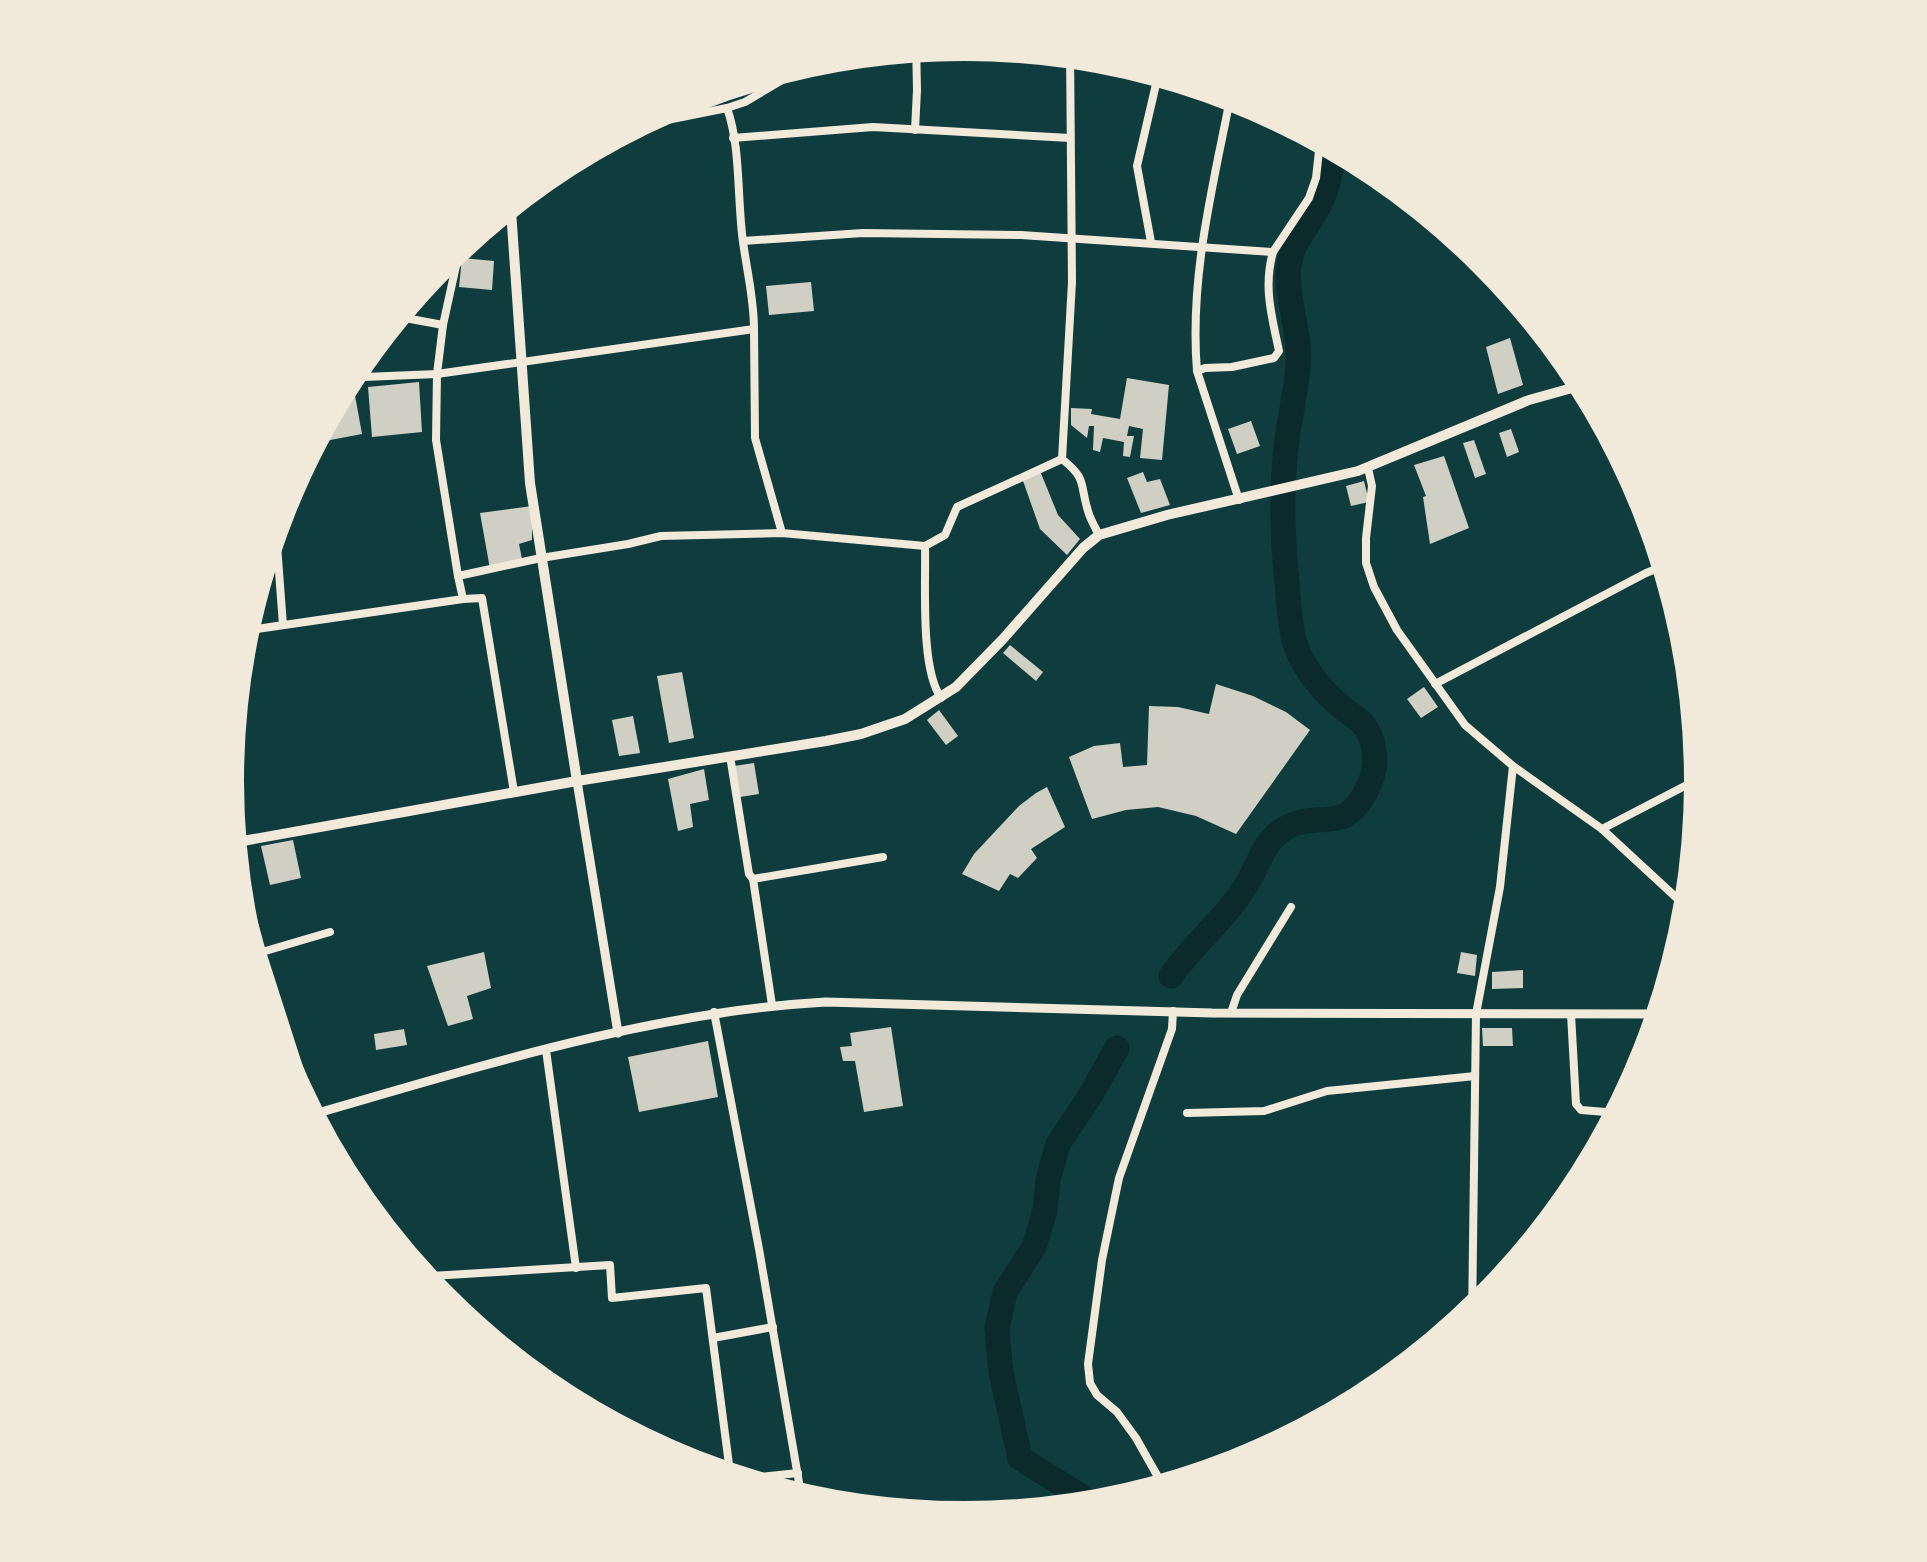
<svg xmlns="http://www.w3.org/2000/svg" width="1927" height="1562" viewBox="0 0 1927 1562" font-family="Rubik,sans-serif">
	<rect width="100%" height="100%" fill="#0f3d3e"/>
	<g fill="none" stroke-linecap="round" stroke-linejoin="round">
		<g stroke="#0a2a2b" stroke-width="25">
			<path d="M 1171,976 C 1194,943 1227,918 1248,882 C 1258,865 1263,844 1280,832 C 1318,804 1346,843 1371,780 C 1378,762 1375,738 1362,723 C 1355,716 1345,711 1338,704 C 1318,687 1299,662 1293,636 C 1289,619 1289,600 1287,583 C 1282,535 1281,487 1287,439 C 1290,414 1297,389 1298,364 C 1301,331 1285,299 1289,266 C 1291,243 1309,226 1319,206 C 1330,185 1333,163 1333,140"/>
			<path d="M 1093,1512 L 1087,1500 L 1020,1458 L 1001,1372 L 998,1342 L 997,1328 L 1005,1292 L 1034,1247 L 1045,1211 L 1048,1180 L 1058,1144 L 1090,1096 L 1117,1048"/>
		</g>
	</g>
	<g fill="#cfcfc3">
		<path d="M 462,258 L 494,261 L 492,290 L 459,287 Z"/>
		<path d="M 811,282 L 814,311 L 769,315 L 766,286 Z"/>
		<path d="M 384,320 L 387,320 L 386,348 L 369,347 L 369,339 Z"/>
		<path d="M 1510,338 L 1523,385 L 1498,394 L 1486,347 Z"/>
		<path d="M 1127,378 L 1169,385 L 1162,460 L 1140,458 L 1143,429 L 1129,426 L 1127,436 L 1134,436 L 1130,457 L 1123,456 L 1124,442 L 1103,438 L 1100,452 L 1093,450 L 1094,426 L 1089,426 L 1087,438 L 1071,425 L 1071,408 L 1092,409 L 1091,414 L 1120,419 Z"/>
		<path d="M 352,379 L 362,434 L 304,445 L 338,382 Z"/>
		<path d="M 419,382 L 422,432 L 372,437 L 368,387 Z"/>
		<path d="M 1251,421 L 1260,446 L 1237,454 L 1228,429 Z"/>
		<path d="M 1511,429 L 1519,452 L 1507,457 L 1499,433 Z"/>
		<path d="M 1474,440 L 1486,474 L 1475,478 L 1463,443 Z"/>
		<path d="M 1444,456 L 1469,528 L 1430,544 L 1423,497 L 1426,496 L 1414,465 Z"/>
		<path d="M 1038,466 L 1058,515 L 1080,539 L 1067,555 L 1040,529 L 1022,478 Z"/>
		<path d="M 1143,472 L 1147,482 L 1160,479 L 1170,505 L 1141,513 L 1127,478 Z"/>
		<path d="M 1364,481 L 1369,502 L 1351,506 L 1346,486 Z"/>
		<path d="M 532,506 L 532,540 L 519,544 L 522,559 L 490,569 L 480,513 Z"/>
		<path d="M 1010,645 L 1043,672 L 1036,681 L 1003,653 Z"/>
		<path d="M 682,672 L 694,738 L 669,743 L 657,676 Z"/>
		<path d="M 1216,684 L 1253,696 L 1286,712 L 1310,730 L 1236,834 L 1196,816 L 1158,807 L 1126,810 L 1092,819 L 1069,757 L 1094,746 L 1120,743 L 1123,767 L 1147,765 L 1149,706 L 1178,707 L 1209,714 Z"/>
		<path d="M 1424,687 L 1438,707 L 1421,718 L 1407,699 Z"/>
		<path d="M 939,710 L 958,736 L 946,745 L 927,720 Z"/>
		<path d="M 633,716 L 640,753 L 619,756 L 612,720 Z"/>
		<path d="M 754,763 L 759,794 L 740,797 L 734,766 Z"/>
		<path d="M 704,769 L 709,800 L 690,804 L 693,827 L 678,831 L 668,779 Z"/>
		<path d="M 1047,787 L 1065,827 L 1031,849 L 1037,858 L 1018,878 L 1010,874 L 999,891 L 962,874 L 974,854 L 1019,806 L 1036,793 Z"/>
		<path d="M 293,840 L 301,878 L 270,885 L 261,846 Z"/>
		<path d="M 230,865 L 246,920 L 234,922 L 228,866 Z"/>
		<path d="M 484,952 L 491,988 L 467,996 L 473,1019 L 448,1026 L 427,966 Z"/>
		<path d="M 1461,952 L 1477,955 L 1475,976 L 1457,973 Z"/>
		<path d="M 1523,970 L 1523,988 L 1492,989 L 1492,972 Z"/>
		<path d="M 891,1027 L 903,1106 L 864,1112 L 855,1061 L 843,1061 L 840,1047 L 852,1046 L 850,1033 Z"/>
		<path d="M 1482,1028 L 1512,1028 L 1513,1046 L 1483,1046 Z"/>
		<path d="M 404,1029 L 407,1045 L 376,1050 L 374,1034 Z"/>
		<path d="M 708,1041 L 718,1097 L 639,1112 L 628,1057 Z"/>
	</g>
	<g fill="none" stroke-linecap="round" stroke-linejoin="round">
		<g stroke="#f1e9da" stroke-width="8">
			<path d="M 1070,48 L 1072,282 L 1062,459 C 1088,480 1079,483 1088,511 C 1090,519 1095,527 1099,535"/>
			<path d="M 1232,89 C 1214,182 1189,276 1197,371 L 1239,500"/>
			<path d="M 667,120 L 727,108"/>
			<path d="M 915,130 L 917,90 L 916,42"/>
			<path d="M 733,138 L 873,127 L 1070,138"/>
			<path d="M 743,241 L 863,233 L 1021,235 L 1273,252 C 1263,287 1272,317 1279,351 L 1274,358 L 1232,367 L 1205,368 L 1197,371"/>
			<path d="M 1151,242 L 1137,166 L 1160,67"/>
			<path d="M 1273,252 L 1309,198 L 1316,178 L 1321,133"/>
			<path d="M 389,315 L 443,325"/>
			<path d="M 754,329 L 755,438 L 782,533"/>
			<path d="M 340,378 L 437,374 L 754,329 C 754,299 747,271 743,242 C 737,199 741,147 727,108 L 745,102 L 833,50"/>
			<path d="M 1368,468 L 1372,486 L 1366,538 L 1366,563 L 1374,587 L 1397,630 L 1465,725 L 1513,766 L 1500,887 L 1476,1014 L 1472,1321"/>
			<path d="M 274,505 L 283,625"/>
			<path d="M 925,546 L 945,535 L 957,507 L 1062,459"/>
			<path d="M 458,576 L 436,440 L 437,374 L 443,325 L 463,234"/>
			<path d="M 463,599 L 458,576 L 541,558 L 628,544 L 661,536 L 782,533 L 925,546 C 926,584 920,668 941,698"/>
			<path d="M 236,632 L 463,599 L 482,598 L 514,792"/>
			<path d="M 1435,684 L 1646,573 L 1671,563"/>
			<path d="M 730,756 L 749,874 L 753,879 L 772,1005"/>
			<path d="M 1513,766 L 1602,829 L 1694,914"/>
			<path d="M 1602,829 L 1706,775"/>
			<path d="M 225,836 L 232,843 L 262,952 L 314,1114"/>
			<path d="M 753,879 L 883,857"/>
			<path d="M 262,952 L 330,932"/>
			<path d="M 714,1012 L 759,1249 L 803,1506"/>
			<path d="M 1231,1013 L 1237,995 L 1291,907"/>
			<path d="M 1571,1014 L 1576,1104 L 1581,1110 L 1606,1112 L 1623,1117"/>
			<path d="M 546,1050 L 576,1268"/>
			<path d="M 1187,1113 L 1264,1111 L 1327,1091 L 1475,1076"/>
			<path d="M 432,1300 L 431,1276 L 610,1265 L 612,1298 L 706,1288 L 731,1480 L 798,1473"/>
			<path d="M 713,1338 L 773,1327"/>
			<path d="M 1163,1494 L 1158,1477 L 1136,1438 L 1117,1412 L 1097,1395 L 1090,1383 L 1088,1364 L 1102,1260 L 1119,1178 L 1172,1029 L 1173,1011"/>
		</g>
		<g stroke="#f1e9da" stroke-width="9">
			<path d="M 577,781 L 618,1033"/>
			<path d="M 304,1117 C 475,1068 648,1012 826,1002 L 1212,1013 L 1666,1014"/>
		</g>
		<g stroke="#f1e9da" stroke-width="10">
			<path d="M 510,196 L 530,483 L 577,781"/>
			<path d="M 226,844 L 577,781 L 826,741 L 861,734 L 905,719 L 956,687 L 1003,639 L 1083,548 L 1099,535 L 1167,515 L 1358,471 L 1529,400 L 1590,383"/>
		</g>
	</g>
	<path d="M0 0H1927V1562H0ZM238 781a726 726 0 1 1 1452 0a726 726 0 1 1-1452 0Z" fill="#f1e9da" fill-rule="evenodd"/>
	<path fill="none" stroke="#f1e9da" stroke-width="12" d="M238 781a726 726 0 1 1 1452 0a726 726 0 1 1-1452 0Z"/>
</svg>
